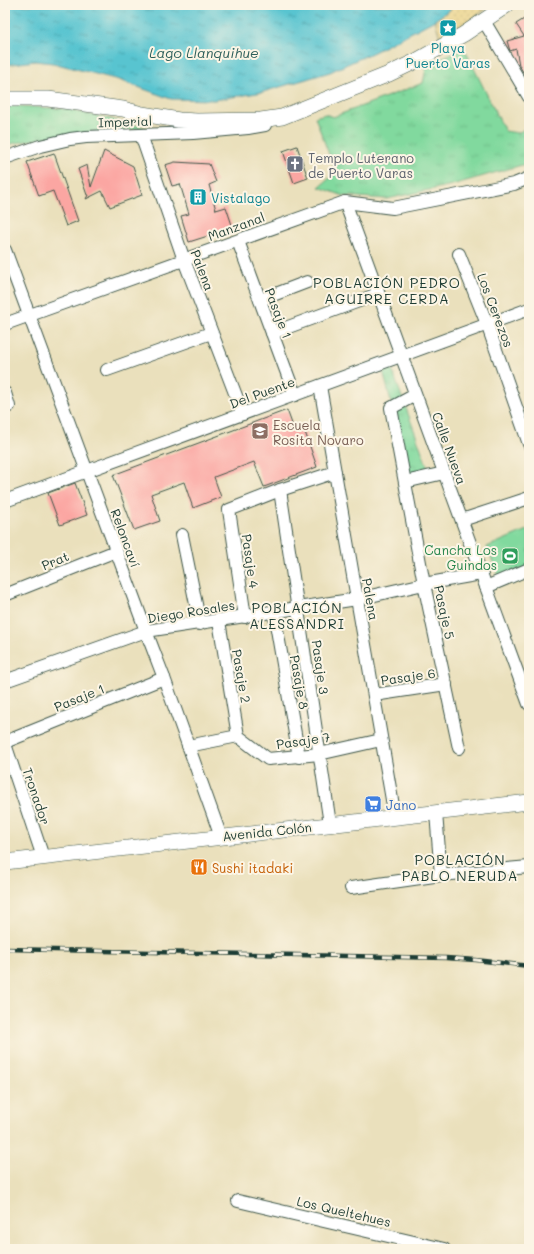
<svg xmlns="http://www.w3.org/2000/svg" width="534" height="1254" viewBox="0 0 534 1254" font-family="Mali,sans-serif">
	<defs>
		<pattern id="grass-tufts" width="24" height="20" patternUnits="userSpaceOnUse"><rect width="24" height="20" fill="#81d99e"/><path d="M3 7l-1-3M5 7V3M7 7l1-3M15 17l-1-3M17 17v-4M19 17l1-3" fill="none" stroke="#6fbb89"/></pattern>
		<pattern id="sand-dots" width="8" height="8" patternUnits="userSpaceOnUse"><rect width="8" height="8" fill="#eeda9e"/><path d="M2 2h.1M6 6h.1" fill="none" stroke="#ccbc89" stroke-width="1.8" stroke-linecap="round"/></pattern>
		<pattern id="water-ripples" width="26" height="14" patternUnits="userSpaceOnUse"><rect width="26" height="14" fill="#58c4d0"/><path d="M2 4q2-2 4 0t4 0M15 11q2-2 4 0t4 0" fill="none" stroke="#48a0aa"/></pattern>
	</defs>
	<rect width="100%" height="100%" fill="#fcf5e5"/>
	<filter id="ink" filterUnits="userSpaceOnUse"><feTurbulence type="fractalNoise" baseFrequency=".025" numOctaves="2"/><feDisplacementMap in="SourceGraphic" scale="8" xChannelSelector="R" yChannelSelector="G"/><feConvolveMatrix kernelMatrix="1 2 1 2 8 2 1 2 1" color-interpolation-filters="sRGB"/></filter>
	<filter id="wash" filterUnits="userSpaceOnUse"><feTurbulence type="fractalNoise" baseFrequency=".012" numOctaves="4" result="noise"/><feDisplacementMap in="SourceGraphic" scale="16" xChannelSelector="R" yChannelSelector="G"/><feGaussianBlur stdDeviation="0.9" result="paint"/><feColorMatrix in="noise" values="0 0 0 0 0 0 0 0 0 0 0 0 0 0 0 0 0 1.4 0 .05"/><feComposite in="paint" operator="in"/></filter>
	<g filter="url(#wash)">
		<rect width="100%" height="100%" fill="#eae0bc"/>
		<g fill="url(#grass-tufts)" stroke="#508b69">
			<path d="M 464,48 L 505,131 L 518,133 L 529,126 L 529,163 L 452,185 L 387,199 L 344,196 L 319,187 L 336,173 L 315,117 L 325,114 L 333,117 L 423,83 L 427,64 Z"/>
			<path d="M 5,106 L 21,106 L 68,109 L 147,128 L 55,136 L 5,145 Z"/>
			<path d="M 391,367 L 429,471 L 406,474 L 391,402 L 383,371 Z"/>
		</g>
		<path fill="url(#sand-dots)" stroke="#868c69" d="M 456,5 L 492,5 L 447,36 L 440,38 L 435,20 Z"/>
		<path fill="#81d99e" stroke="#508b69" d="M 529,529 L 529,566 L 499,578 L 487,547 Z"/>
		<path fill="url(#water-ripples)" stroke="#3c8082" d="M 5,5 L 456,5 L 435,20 L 374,52 L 330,72 L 263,92 L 214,100 L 171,99 L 119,80 L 53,63 L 35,61 L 5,65 Z"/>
		<g id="blocks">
			<g fill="#fba6a2">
				<path d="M 529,16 L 529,71 L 523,72 L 519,65 L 516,49 L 510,51 L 507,41 L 524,36 L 516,24 Z"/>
				<path d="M 297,146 L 308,178 L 294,183 L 283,151 Z"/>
				<path d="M 104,151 L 133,166 L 142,195 L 110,207 L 102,191 L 86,199 L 88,195 L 87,195 L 78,169 L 87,165 L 91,187 Z"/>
				<path d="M 54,153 L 78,221 L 66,226 L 53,191 L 39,196 L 27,162 Z"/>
				<path d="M 175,162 L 209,164 L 216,182 L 209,185 L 216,210 L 226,207 L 233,228 L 189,242 L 181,216 L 189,214 L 180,184 L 172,186 L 165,165 Z"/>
				<path d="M 287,410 L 295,432 L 304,429 L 317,467 L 264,487 L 254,462 L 214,477 L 221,497 L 193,508 L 184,482 L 151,494 L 160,521 L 134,530 L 113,475 Z"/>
				<path d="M 75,483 L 87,515 L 60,525 L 48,493 Z"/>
			</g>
		</g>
	</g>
	<g filter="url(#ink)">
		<use href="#blocks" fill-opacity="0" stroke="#3d5548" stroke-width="1"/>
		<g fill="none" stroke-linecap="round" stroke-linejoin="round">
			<g stroke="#3d5548" stroke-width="14">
				<g id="minor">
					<path d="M 484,21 L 529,97"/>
					<path d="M 141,135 L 184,260 L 243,414"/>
					<path d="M 5,158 L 40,146 L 70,139 L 86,137 L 193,133 L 248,128 L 265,125"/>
					<path d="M 345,202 L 529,704"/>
					<path d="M 238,241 L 295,395"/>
					<path d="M 5,250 L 146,631 L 164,678 L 221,837"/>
					<path d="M 459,254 L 487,324 L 529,444"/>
					<path d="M 260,300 L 307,282"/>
					<path d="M 5,324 L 345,202 L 393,208 L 514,184 L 529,178"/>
					<path d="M 272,333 L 378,294"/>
					<path d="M 107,370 L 211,333"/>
					<path d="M 320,386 L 395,817"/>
					<path d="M 5,393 L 9,406 L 5,407"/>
					<path d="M 415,395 L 391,408 L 424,584 L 459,748"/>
					<path d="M 405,482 L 444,473"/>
					<path d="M 280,490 L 330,824"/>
					<path d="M 5,501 L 529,309"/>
					<path d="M 462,520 L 529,498"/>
					<path d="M 182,535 L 200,624"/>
					<path d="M 486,587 L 529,569"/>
					<path d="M 5,595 L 116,551"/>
					<path d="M 274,612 L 299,757"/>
					<path d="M 245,617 L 229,510 L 280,490 L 335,472"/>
					<path d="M 219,621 L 238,736"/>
					<path d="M 5,681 L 146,631 L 357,599 L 424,584 L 481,574"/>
					<path d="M 374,695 L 446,684"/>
					<path d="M 5,742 L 164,678"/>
					<path d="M 5,744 L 43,857"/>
					<path d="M 188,746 L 238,736 L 268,759 L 319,754 L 381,740"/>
					<path d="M 436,813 L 441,875"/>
					<path d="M 351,888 L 441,875 L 529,867"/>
					<path d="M 238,1201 L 444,1249"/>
				</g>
			</g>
			<g stroke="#3d5548" stroke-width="16">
				<g id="major">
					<path d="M 5,99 L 48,99 L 123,109 L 142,114 L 179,120 L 197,121 L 261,120 L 282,117 L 389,74 L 416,61 L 464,34 L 507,5"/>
					<path d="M 5,862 L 529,802"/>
				</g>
			</g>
			<use href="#minor" stroke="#fff" stroke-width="12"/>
			<use href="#major" stroke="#fff" stroke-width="15"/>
			<g stroke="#1f3d34" stroke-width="4.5">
				<path id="rail" d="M 5,949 L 446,958 L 476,960 L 529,966"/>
			</g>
			<use href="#rail" stroke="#fcf5e5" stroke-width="3" stroke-dasharray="9" stroke-linecap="butt"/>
		</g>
	</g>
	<defs>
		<g id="sight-square" transform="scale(0.9)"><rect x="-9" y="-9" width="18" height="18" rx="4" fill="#0f9aa8" stroke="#fcf5e5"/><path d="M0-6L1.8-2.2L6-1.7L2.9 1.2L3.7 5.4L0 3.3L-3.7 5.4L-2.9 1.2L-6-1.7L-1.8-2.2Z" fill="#fff"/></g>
		<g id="church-square" transform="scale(0.9)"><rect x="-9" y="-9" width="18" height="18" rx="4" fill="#6b7280" stroke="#fcf5e5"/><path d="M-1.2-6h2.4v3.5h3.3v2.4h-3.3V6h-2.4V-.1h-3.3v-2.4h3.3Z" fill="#fff"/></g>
		<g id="building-square" transform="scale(0.9)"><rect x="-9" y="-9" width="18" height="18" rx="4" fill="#0f9aa8" stroke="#fcf5e5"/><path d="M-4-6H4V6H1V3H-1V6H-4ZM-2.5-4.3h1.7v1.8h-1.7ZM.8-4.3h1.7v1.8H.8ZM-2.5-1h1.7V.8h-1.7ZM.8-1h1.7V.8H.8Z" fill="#fff"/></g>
		<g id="school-square" transform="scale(0.9)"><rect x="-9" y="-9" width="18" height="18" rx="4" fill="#8d6e63" stroke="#fcf5e5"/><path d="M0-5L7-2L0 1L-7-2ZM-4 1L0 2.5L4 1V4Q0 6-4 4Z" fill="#fff"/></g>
		<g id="stadium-square" transform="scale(0.9)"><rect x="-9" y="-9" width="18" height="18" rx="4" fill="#2e9e5b" stroke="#fcf5e5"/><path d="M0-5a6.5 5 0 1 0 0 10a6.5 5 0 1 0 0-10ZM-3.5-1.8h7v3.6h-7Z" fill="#fff"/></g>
		<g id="supermarket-square" transform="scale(0.9)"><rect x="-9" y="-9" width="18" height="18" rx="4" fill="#3f7fe0" stroke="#fcf5e5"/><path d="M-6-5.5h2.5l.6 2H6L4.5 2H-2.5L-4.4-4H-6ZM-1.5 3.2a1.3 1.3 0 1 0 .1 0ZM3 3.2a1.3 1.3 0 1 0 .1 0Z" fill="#fff"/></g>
		<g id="restaurant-square" transform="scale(0.9)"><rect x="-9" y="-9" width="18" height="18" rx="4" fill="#e8710a" stroke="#fcf5e5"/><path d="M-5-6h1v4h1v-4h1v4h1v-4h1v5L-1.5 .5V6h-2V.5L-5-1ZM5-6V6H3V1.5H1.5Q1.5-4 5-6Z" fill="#fff"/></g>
	</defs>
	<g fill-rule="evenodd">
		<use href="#sight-square" x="448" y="28"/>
		<use href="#church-square" x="295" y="164"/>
		<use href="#building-square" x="198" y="197"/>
		<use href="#school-square" x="260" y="431"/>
		<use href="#stadium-square" x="510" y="556"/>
		<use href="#supermarket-square" x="373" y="804"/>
		<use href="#restaurant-square" x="199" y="867"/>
	</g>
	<g text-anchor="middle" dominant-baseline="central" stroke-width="4" stroke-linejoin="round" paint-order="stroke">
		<g font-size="13" fill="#0d838f" stroke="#fcf5e5">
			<text x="448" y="47">Playa<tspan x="448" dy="15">Puerto Varas</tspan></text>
			<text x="211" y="197" text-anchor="start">Vistalago</text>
		</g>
		<g font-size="13" fill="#1f3d34" stroke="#fcf5e5">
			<text transform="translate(125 121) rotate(-2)">Imperial</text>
			<text transform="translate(236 226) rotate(-20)">Manzanal</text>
			<text transform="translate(203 270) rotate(69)">Palena</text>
			<text transform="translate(496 310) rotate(69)">Los Cerezos</text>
			<text transform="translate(279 313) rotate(69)">Pasaje 1</text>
			<text transform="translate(262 392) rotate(-20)">Del Puente</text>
			<text transform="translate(450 448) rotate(70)">Calle Nueva</text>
			<text transform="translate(126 538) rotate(70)">Reloncaví</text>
			<text transform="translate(55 560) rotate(-22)">Prat</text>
			<text transform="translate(251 561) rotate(82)">Pasaje 4</text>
			<text transform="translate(371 599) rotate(80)">Palena</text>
			<text transform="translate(191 611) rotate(-9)">Diego Rosales</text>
			<text transform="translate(445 612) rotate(78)">Pasaje 5</text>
			<text transform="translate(321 667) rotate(82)">Pasaje 3</text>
			<text transform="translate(242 676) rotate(80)">Pasaje 2</text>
			<text transform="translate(408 676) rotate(-8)">Pasaje 6</text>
			<text transform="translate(300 682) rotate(80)">Pasaje 8</text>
			<text transform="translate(79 697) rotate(-22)">Pasaje 1</text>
			<text transform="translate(303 740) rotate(-8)">Pasaje 7</text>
			<text transform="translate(37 796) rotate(71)">Tronador</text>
			<text transform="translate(267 831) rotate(-6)">Avenida Colón</text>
			<text transform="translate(344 1211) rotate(13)">Los Queltehues</text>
		</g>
		<g font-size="13" fill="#5b616d" stroke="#fcf5e5" text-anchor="start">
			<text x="308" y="157">Templo Luterano<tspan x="308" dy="15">de Puerto Varas</tspan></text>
		</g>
		<g font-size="13" fill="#785e54" stroke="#fcf5e5" text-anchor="start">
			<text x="273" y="424">Escuela<tspan x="273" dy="15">Rosita Novaro</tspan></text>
		</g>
		<g font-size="13" fill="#27864d" stroke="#fcf5e5" text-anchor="end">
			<text x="497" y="549">Cancha Los<tspan x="497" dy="15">Guindos</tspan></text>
		</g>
		<g font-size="13" fill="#366cbe" stroke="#fcf5e5" text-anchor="start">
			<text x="386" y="804">Jano</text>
		</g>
		<g font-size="13" fill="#c56008" stroke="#fcf5e5" text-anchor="start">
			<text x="212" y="867">Sushi itadaki</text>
		</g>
		<g font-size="14" font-style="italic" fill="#2d5f5b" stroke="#fcf5e5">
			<text x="204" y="52">Lago Llanquihue</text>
		</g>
		<g font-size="14" letter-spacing="1" fill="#1f3d34" stroke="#fcf5e5">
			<text x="387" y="282">POBLACIÓN PEDRO<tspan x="387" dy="16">AGUIRRE CERDA</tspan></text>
			<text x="297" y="607">POBLACIÓN<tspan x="297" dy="16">ALESSANDRI</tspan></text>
			<text x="460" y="859">POBLACIÓN<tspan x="460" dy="16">PABLO NERUDA</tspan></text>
		</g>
	</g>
	<rect width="534" height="1254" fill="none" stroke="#fcf5e5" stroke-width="20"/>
</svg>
